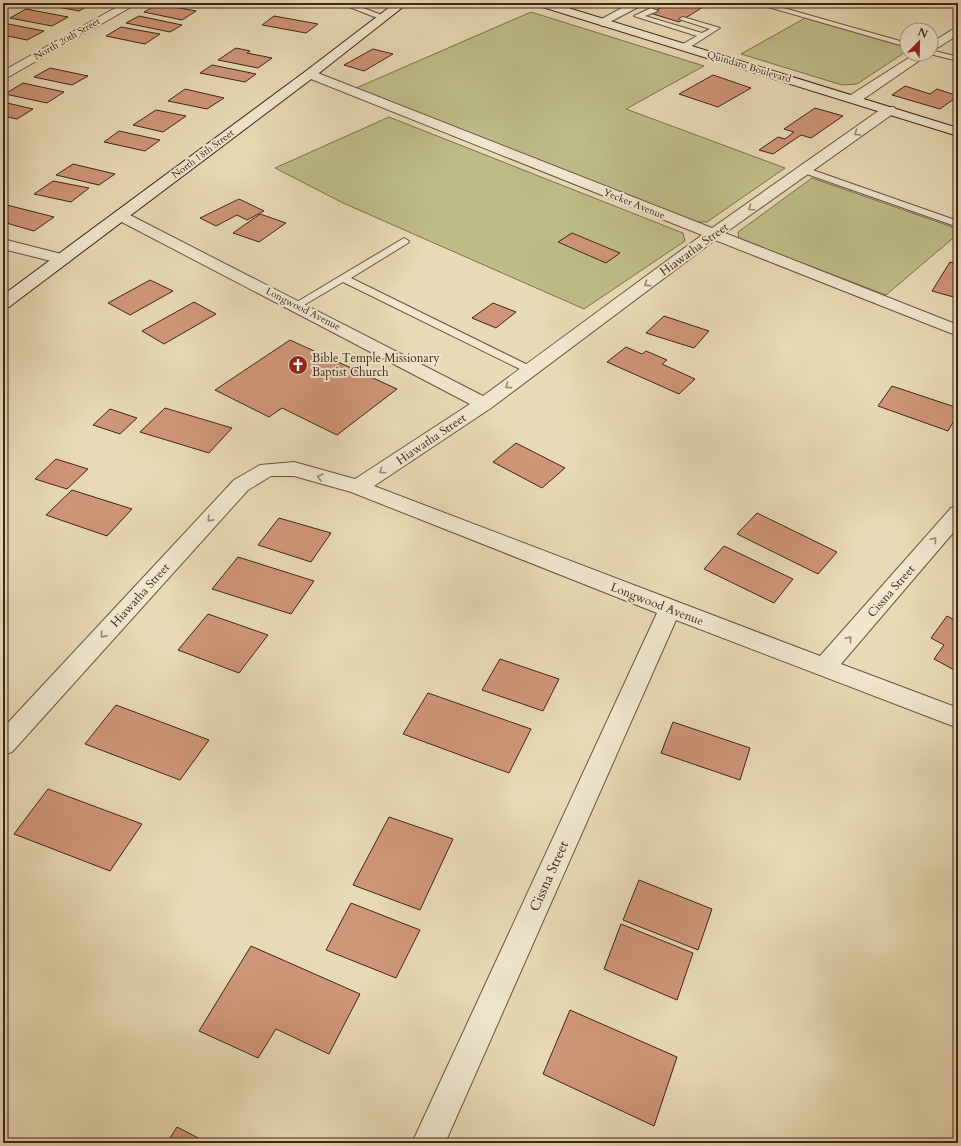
<svg xmlns="http://www.w3.org/2000/svg" width="961" height="1146" viewBox="0 0 961 1146" font-family="Cardo,serif">
	<rect width="100%" height="100%" fill="#e8dab4"/>
	<filter id="stains"><feTurbulence type="fractalNoise" baseFrequency=".005" numOctaves="4"/><feColorMatrix values="0 0 0 0 .2 0 0 0 0 .09 0 0 0 0 .02 0 0 0 .5 -.17"/></filter>
	<radialGradient id="worn" r=".72"><stop offset=".6" stop-color="#630" stop-opacity="0"/><stop offset="1" stop-color="#630" stop-opacity=".3"/></radialGradient>
	<g fill="#bebd87" stroke="#7f7050">
		<path d="M 531,12 L 704,66 L 626,109 L 785,168 L 707,222 L 696,222 L 356,88 Z"/>
		<path d="M 805,18 L 907,47 L 907,51 L 857,84 L 842,85 L 741,54 Z"/>
		<path d="M 389,117 L 683,233 L 685,241 L 584,309 L 343,203 L 275,168 Z"/>
		<path d="M 812,178 L 958,229 L 958,234 L 886,295 L 739,239 L 738,232 Z"/>
	</g>
	<g fill="#cf9578" stroke="#402419">
		<path d="M 49,3 L 93,3 L 79,11 L 46,5 Z"/>
		<path d="M 674,3 L 690,3 L 703,7 L 679,22 L 650,13 L 664,6 L 669,6 Z"/>
		<path d="M 158,4 L 196,11 L 182,20 L 144,12 Z"/>
		<path d="M 26,9 L 68,17 L 52,26 L 10,18 Z"/>
		<path d="M 139,16 L 182,25 L 170,32 L 126,23 Z"/>
		<path d="M 274,16 L 318,24 L 306,33 L 262,25 Z"/>
		<path d="M 3,23 L 44,31 L 27,40 L 3,35 Z"/>
		<path d="M 121,27 L 160,34 L 145,44 L 106,36 Z"/>
		<path d="M 236,48 L 250,51 L 247,53 L 272,58 L 258,68 L 218,60 Z"/>
		<path d="M 373,49 L 393,54 L 364,71 L 344,65 Z"/>
		<path d="M 212,65 L 256,74 L 245,82 L 200,73 Z"/>
		<path d="M 50,68 L 88,76 L 72,85 L 34,77 Z"/>
		<path d="M 713,75 L 751,88 L 718,107 L 679,94 Z"/>
		<path d="M 23,83 L 64,92 L 47,103 L 5,94 Z"/>
		<path d="M 905,86 L 930,94 L 937,89 L 958,96 L 940,109 L 892,95 Z"/>
		<path d="M 185,89 L 224,98 L 207,109 L 168,101 Z"/>
		<path d="M 3,102 L 33,109 L 17,119 L 3,116 Z"/>
		<path d="M 815,108 L 843,116 L 811,138 L 801,135 L 773,154 L 759,150 L 778,137 L 785,139 L 794,132 L 784,129 Z"/>
		<path d="M 156,110 L 186,116 L 163,132 L 133,125 Z"/>
		<path d="M 119,131 L 160,140 L 145,151 L 104,142 Z"/>
		<path d="M 73,164 L 115,174 L 99,185 L 56,175 Z"/>
		<path d="M 53,181 L 89,188 L 71,202 L 34,194 Z"/>
		<path d="M 239,199 L 264,211 L 247,220 L 237,215 L 216,226 L 200,218 Z"/>
		<path d="M 3,204 L 54,217 L 34,231 L 3,222 Z"/>
		<path d="M 260,214 L 286,223 L 259,242 L 233,233 Z"/>
		<path d="M 572,233 L 620,253 L 606,263 L 558,242 Z"/>
		<path d="M 950,262 L 958,264 L 957,298 L 932,291 Z"/>
		<path d="M 150,280 L 173,291 L 130,315 L 108,303 Z"/>
		<path d="M 194,302 L 216,314 L 164,344 L 142,331 Z"/>
		<path d="M 493,303 L 516,312 L 496,328 L 472,318 Z"/>
		<path d="M 664,316 L 709,331 L 694,348 L 646,333 Z"/>
		<path d="M 290,340 L 397,389 L 337,435 L 282,408 L 269,417 L 215,390 Z"/>
		<path d="M 626,347 L 642,354 L 646,351 L 667,360 L 662,364 L 695,379 L 679,394 L 607,362 Z"/>
		<path d="M 892,386 L 958,408 L 958,414 L 948,431 L 878,406 Z"/>
		<path d="M 165,408 L 232,428 L 209,453 L 140,432 Z"/>
		<path d="M 110,409 L 137,418 L 120,434 L 93,425 Z"/>
		<path d="M 516,443 L 565,468 L 542,488 L 493,462 Z"/>
		<path d="M 56,459 L 88,469 L 67,489 L 35,479 Z"/>
		<path d="M 72,490 L 132,509 L 107,536 L 46,515 Z"/>
		<path d="M 757,513 L 837,552 L 818,574 L 737,534 Z"/>
		<path d="M 279,518 L 331,533 L 311,562 L 258,545 Z"/>
		<path d="M 724,546 L 793,579 L 774,603 L 704,569 Z"/>
		<path d="M 238,557 L 314,581 L 291,614 L 212,589 Z"/>
		<path d="M 208,614 L 268,635 L 239,673 L 178,650 Z"/>
		<path d="M 947,616 L 958,622 L 958,672 L 934,659 L 944,645 L 931,638 Z"/>
		<path d="M 500,659 L 559,679 L 543,711 L 482,690 Z"/>
		<path d="M 428,693 L 531,729 L 509,773 L 403,734 Z"/>
		<path d="M 116,705 L 209,740 L 180,780 L 85,744 Z"/>
		<path d="M 673,722 L 750,748 L 740,780 L 661,753 Z"/>
		<path d="M 48,789 L 142,824 L 110,871 L 14,834 Z"/>
		<path d="M 389,817 L 453,839 L 420,910 L 353,885 Z"/>
		<path d="M 639,880 L 712,909 L 698,950 L 623,920 Z"/>
		<path d="M 351,903 L 420,930 L 396,978 L 326,950 Z"/>
		<path d="M 621,924 L 693,953 L 677,1000 L 604,969 Z"/>
		<path d="M 251,946 L 360,994 L 329,1054 L 276,1029 L 258,1058 L 199,1031 Z"/>
		<path d="M 570,1010 L 677,1057 L 654,1126 L 543,1074 Z"/>
		<path d="M 177,1127 L 208,1143 L 167,1143 Z"/>
	</g>
	<g fill="none" stroke-linecap="round" stroke-linejoin="round">
		<g stroke="#6a5240" stroke-width="2">
			<g id="service">
				<path d="M 339,3 L 350,3 L 387,17 L 380,19 Z"/>
				<path d="M 754,3 L 766,3 L 907,43 L 907,47 Z"/>
				<path d="M 651,8 L 658,11 L 645,16 L 702,33 L 710,29 L 679,19 L 683,17 L 720,28 L 687,49 L 681,49 L 681,45 L 697,36 L 634,16 Z"/>
				<path d="M 931,50 L 958,57 L 958,61 L 930,54 Z"/>
				<path d="M 804,167 L 958,221 L 958,227 L 801,172 L 801,168 Z"/>
				<path d="M 404,238 L 409,241 L 408,243 L 351,278 L 534,368 L 536,370 L 534,372 L 526,372 L 343,282 L 299,308 L 291,308 L 290,306 Z"/>
			</g>
		</g>
		<g stroke="#6a5240" stroke-width="2">
			<g id="minor">
				<path d="M 124,3 L 138,3 L 3,80 L 3,71 Z"/>
				<path d="M 631,3 L 646,3 L 606,24 L 602,26 L 596,22 Z"/>
				<path d="M 958,26 L 958,35 L 931,52 L 931,43 Z"/>
				<path d="M 915,54 L 929,54 L 859,102 L 849,102 L 847,99 L 849,96 Z"/>
				<path d="M 310,70 L 712,228 L 884,107 L 894,107 L 896,110 L 894,113 L 725,233 L 958,325 L 958,336 L 715,240 L 491,408 L 374,486 L 820,656 L 951,508 L 958,506 L 958,527 L 841,664 L 958,708 L 958,728 L 676,620 L 445,1143 L 412,1143 L 657,613 L 351,492 L 294,476 L 271,476 L 248,490 L 12,752 L 3,755 L 3,728 L 234,480 L 260,465 L 294,462 L 355,479 L 470,404 L 116,219 L 113,216 L 116,213 L 126,213 L 483,396 L 702,235 L 306,77 L 304,74 L 306,71 Z"/>
				<path d="M 3,239 L 69,256 L 71,259 L 69,262 L 63,264 L 3,249 Z"/>
			</g>
		</g>
		<g stroke="#402419" stroke-width="2">
			<g id="secondary">
				<path d="M 395,3 L 408,3 L 314,77 L 9,307 L 3,308 L 3,295 L 306,71 Z"/>
				<path d="M 534,3 L 552,3 L 958,128 L 958,136 L 536,5 Z"/>
			</g>
		</g>
		<use href="#service" fill="#f0e7ce" fill-rule="evenodd"/>
		<use href="#minor" fill="#f0e7ce" fill-rule="evenodd"/>
		<use href="#secondary" fill="#f0e7ce" fill-rule="evenodd"/>
	</g>
	<defs><path id="oneway-chevron" d="M-2-3.5L2.5 0L-2 3.5" fill="none" stroke-width="1.6" stroke-linecap="round" stroke-linejoin="round"/></defs>
	<g stroke="#988674">
		<use href="#oneway-chevron" transform="translate(857 133) rotate(145)"/>
		<use href="#oneway-chevron" transform="translate(751 208) rotate(145)"/>
		<use href="#oneway-chevron" transform="translate(647 284) rotate(144)"/>
		<use href="#oneway-chevron" transform="translate(508 386) rotate(144)"/>
		<use href="#oneway-chevron" transform="translate(382 471) rotate(146)"/>
		<use href="#oneway-chevron" transform="translate(320 477) rotate(-164)"/>
		<use href="#oneway-chevron" transform="translate(210 519) rotate(132)"/>
		<use href="#oneway-chevron" transform="translate(934 540) rotate(-49)"/>
		<use href="#oneway-chevron" transform="translate(103 635) rotate(132)"/>
		<use href="#oneway-chevron" transform="translate(849 639) rotate(-49)"/>
	</g>
	<defs>
		<g id="church-disc" transform="scale(1)"><circle r="9.5" fill="#8f2418" stroke="#f0e7ce"/><path d="M-1.2-6h2.4v3.5h3.3v2.4h-3.3V6h-2.4V-.1h-3.3v-2.4h3.3Z" fill="#fff"/></g>
	</defs>
	<g fill-rule="evenodd">
		<use href="#church-disc" x="298" y="365"/>
	</g>
	<g text-anchor="middle" dominant-baseline="central" stroke-width="4" stroke-linejoin="round" paint-order="stroke">
		<g font-size="10" fill="#402419" stroke="#f0e7ce">
			<text transform="translate(67 39) rotate(-30)">North 20th Street</text>
			<text transform="translate(749 67) rotate(17)">Quindaro Boulevard</text>
			<text transform="translate(203 154) rotate(-37)">North 18th Street</text>
			<text transform="translate(634 204) rotate(22)">Yecker Avenue</text>
			<text transform="translate(303 309) rotate(27)">Longwood Avenue</text>
		</g>
		<g font-size="12" fill="#402419" stroke="#f0e7ce">
			<text transform="translate(694 249) rotate(-36)">Hiawatha Street</text>
			<text transform="translate(431 439) rotate(-34)">Hiawatha Street</text>
			<text transform="translate(891 591) rotate(-49)">Cissna Street</text>
			<text transform="translate(140 595) rotate(-48)">Hiawatha Street</text>
			<text transform="translate(657 604) rotate(21)">Longwood Avenue</text>
		</g>
		<g font-size="12" fill="#402419" stroke="#f0e7ce" text-anchor="start">
			<text x="312" y="358">Bible Temple Missionary<tspan x="312" dy="14">Baptist Church</tspan></text>
		</g>
		<g font-size="14" fill="#402419" stroke="#f0e7ce">
			<text transform="translate(549 876) rotate(-66)">Cissna Street</text>
		</g>
	</g>
	<rect width="961" height="1146" fill="none" stroke="#e8dab4" stroke-width="16"/>
	<rect x="4" y="4" width="953" height="1138" fill="none" stroke="#402419" stroke-width="2"/>
	<rect x="8" y="8" width="945" height="1130" fill="none" stroke="#402419"/>
	<g transform="translate(919 42) rotate(23)"><circle r="19" fill="#f0e7ce" stroke="#aa9986"/>
	<path d="M0-3L7 15L0 10L-7 15Z" fill="#8f2418"/>
	<text y="-6" font-size="11" font-weight="bold" text-anchor="middle" fill="#402419">N</text>
	</g>
	<rect width="100%" height="100%" filter="url(#stains)"/>
	<rect width="100%" height="100%" fill="url(#worn)"/>
</svg>
